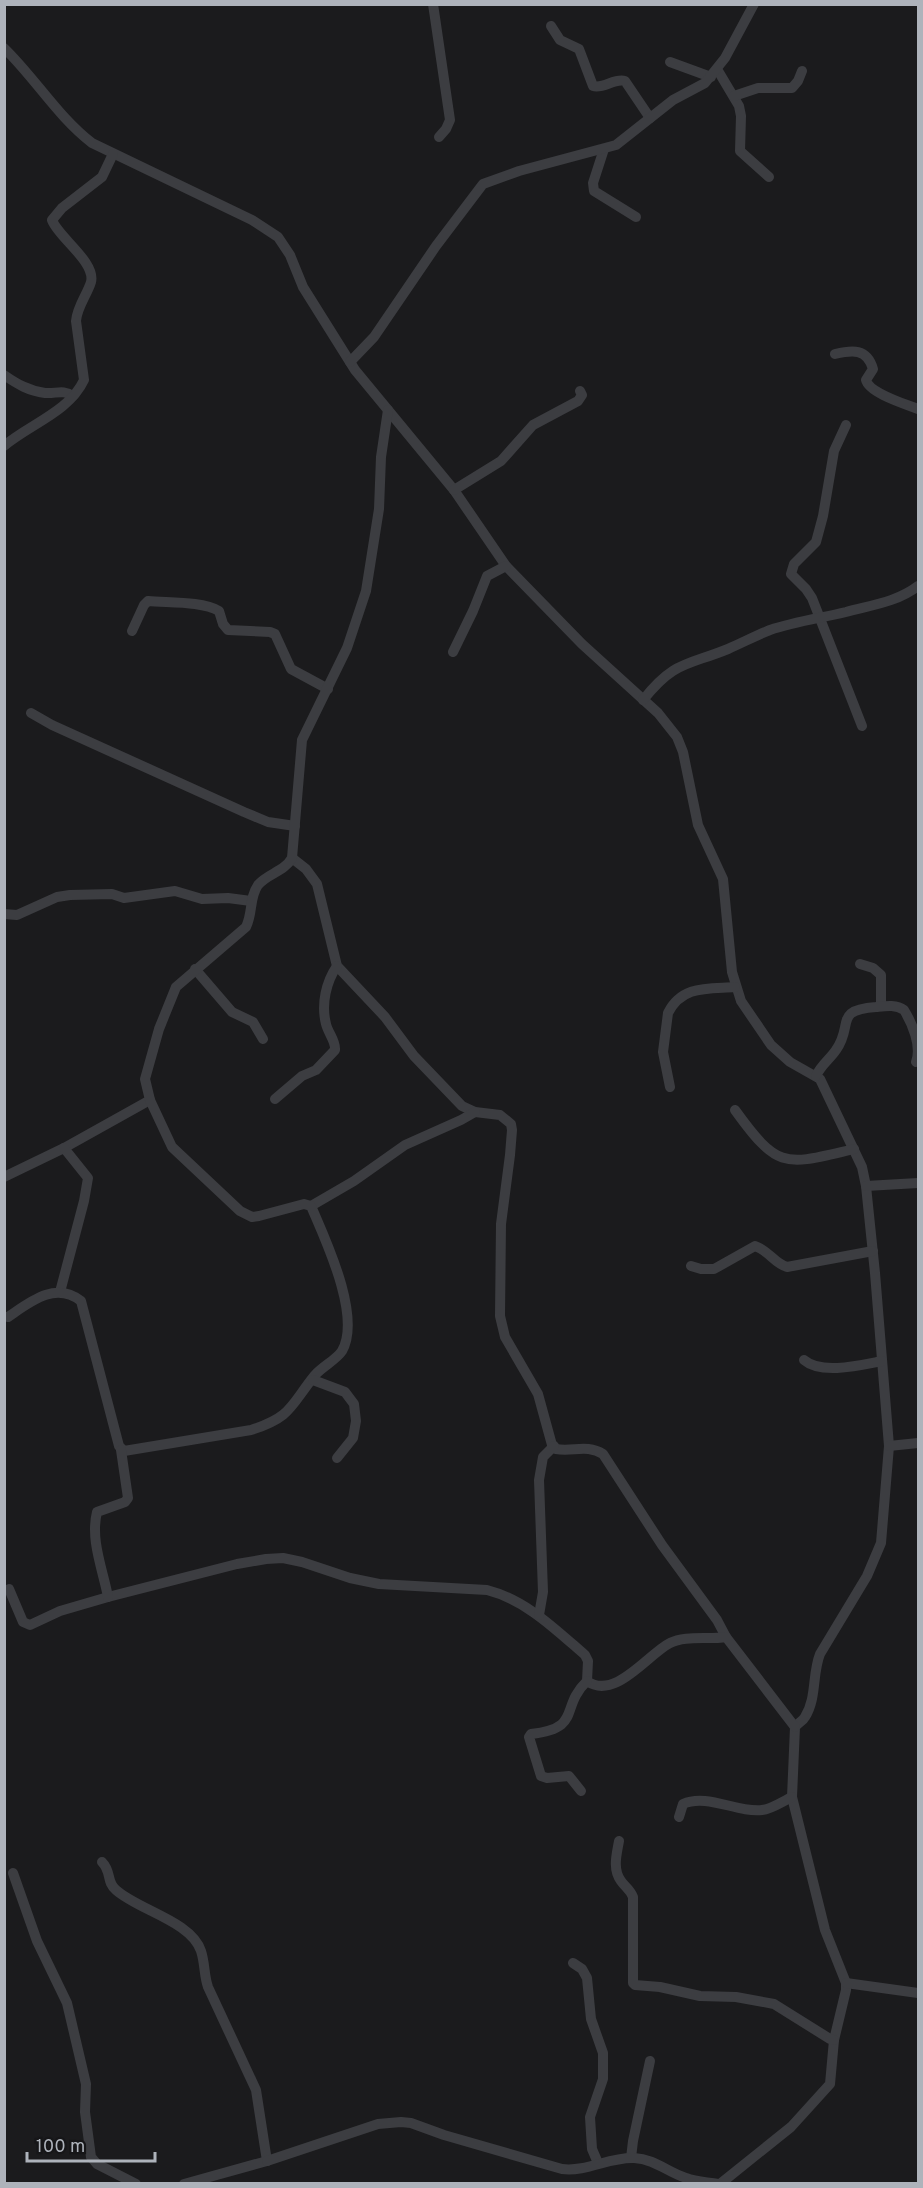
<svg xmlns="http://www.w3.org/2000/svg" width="923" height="2188" viewBox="0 0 923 2188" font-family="Overpass,sans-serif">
	<rect width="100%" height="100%" fill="#1b1b1d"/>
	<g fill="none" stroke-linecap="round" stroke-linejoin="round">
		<g stroke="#3c3d41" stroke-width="10">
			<path d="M 433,4 L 450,120 L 446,129 L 439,137"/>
			<path d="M 551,26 L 560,40 L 579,49 L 593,86 C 604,89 614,78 625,81 L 650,118"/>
			<path d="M 4,48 C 35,78 58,117 92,143 L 252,220 L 278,237 L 290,255 L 303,287 L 355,370 L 454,490 L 506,566 L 582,644 L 658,713 L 677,737 L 683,752 L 698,825 L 723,879 L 732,972 L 741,1001 L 771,1045 L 790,1062 L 820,1079 L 862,1167 L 866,1186 L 875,1273 L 889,1446 L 881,1543 L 867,1576 L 820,1654 C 812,1674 817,1698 805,1717 C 803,1721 798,1723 795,1727 L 792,1797 L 825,1930 L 846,1983 L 846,1990 L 834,2040 L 830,2084 L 791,2127 L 720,2184"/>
			<path d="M 670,62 L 711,77"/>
			<path d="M 717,69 L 739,106 L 741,116 L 740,151 L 769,177"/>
			<path d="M 734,96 L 758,88 L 792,88 L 798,81 L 802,71"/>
			<path d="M 604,149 L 593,183 L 594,191 L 636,217"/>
			<path d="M 835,354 C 852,350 867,348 873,369 L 866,380 C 869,393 905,404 918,409"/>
			<path d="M 350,362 L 374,337 L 436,246 L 483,184 L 519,171 L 616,145 L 673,100 L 705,83 L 725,58 L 754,4"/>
			<path d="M 4,375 C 17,384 29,391 45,393 C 56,394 63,389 73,396"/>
			<path d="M 846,425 L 834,451 L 823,516 L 816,542 L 794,564 L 791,574 L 806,589 L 812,598 L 862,726"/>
			<path d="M 4,446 C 30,424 69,412 84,380 L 76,321 C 77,307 87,295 91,282 C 96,262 58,237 52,220 L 62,208 L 102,177 L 113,154"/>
			<path d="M 454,490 L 501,461 L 533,425 L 578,401 L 582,395 L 580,391"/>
			<path d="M 132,631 L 144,605 L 148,601 C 168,603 202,601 219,611 L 223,624 L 228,630 L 270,632 L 275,634 L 291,669 L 328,689"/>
			<path d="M 453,652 L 473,611 L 487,576 L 506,566"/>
			<path d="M 643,700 C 674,661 686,666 728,649 C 742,643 755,636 770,630 C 794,622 821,618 846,612 C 872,605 897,602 918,586"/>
			<path d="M 31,713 L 52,725 L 244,812 L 268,822 L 295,826"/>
			<path d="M 292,858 L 306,869 L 317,884 L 337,966 L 385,1017 L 414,1056 L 462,1106 L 475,1112 L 500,1115 L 511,1124 L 512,1130 L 510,1155 L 501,1224 L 500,1316 L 505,1337 L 538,1394 L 552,1445 L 556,1449 C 573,1452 587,1444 603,1454 L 662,1545 L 717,1620 L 726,1637"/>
			<path d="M 4,914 L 17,915 L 57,897 L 70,895 L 112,894 L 124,898 L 175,891 L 202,899 L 228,898 L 251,901"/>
			<path d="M 860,964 L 873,968 L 881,975 L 881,1006"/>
			<path d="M 195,969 L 232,1012 L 253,1022 L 263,1039"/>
			<path d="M 816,1076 C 821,1065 830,1059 836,1050 C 854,1025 833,1010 876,1007 C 885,1006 896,1004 904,1010 C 912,1023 922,1046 916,1062"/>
			<path d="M 670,1087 L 663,1052 L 668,1013 C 682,985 708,989 735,987"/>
			<path d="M 275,1099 L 302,1076 L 316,1070 L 335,1050 C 336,1041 328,1033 326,1024 C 321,1004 326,982 337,966"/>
			<path d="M 735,1110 C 779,1171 785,1165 854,1149"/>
			<path d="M 4,1177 L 64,1148 L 150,1100"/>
			<path d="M 866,1186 L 918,1183"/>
			<path d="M 311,1206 L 354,1181 L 405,1145 L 461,1120 L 475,1112"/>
			<path d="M 691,1266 L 701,1269 L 714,1269 L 755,1246 C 768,1250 775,1264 787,1267 L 873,1251"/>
			<path d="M 60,1292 L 84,1201 L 88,1178 L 64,1148"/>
			<path d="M 8,1317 C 30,1302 55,1281 81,1301 L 119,1446 L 124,1451 L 251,1430 C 292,1417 290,1406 315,1375 C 323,1366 336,1360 342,1351 C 362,1316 325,1239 311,1206 L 304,1204 L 259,1216 L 252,1217 L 240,1211 L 172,1147 L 150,1100 L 145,1079 L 159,1029 L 176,987 L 246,927 C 253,913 249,898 258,885 C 268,873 284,872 292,858 L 302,740 L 347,648 L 366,591 L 379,509 L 381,457 L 388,410"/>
			<path d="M 804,1360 C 821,1375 861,1365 882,1361"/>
			<path d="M 313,1380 L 345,1392 L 354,1404 L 356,1421 L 353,1438 L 337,1458"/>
			<path d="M 889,1446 L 918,1443"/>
			<path d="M 9,1589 L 23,1622 L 30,1625 L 60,1611 L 108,1597 L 237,1564 L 266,1559 L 283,1558 L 302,1562 L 350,1578 L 379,1584 L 487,1590 C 526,1600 555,1629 585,1655 L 588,1661 L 587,1681 C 615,1701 648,1654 670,1643 C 685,1635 709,1640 726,1637 L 795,1727"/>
			<path d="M 108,1597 C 103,1570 90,1540 97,1512 L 125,1502 L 128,1498 L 121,1450"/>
			<path d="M 539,1615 L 543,1592 L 539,1480 L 543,1457 L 554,1446"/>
			<path d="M 581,1791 L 569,1776 L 547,1778 L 541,1776 L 529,1737 L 531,1734 C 583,1728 559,1708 587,1681"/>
			<path d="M 679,1817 L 683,1804 C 707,1793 737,1813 762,1810 C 772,1809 783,1801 792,1797"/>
			<path d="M 619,1841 C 617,1853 612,1869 621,1881 C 625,1887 630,1889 633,1897 L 633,1983 L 635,1985 L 660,1987 L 700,1996 L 736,1997 L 774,2004 L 830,2039 L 834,2040"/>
			<path d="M 102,1862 C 112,1872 106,1882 116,1890 C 138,1910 191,1921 201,1951 C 205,1963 204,1976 208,1987 L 256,2090 L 267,2161 L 184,2184"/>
			<path d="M 13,1873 L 37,1941 L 67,2003 L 86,2084 L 85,2112 L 91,2157 L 97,2164 L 136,2184"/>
			<path d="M 573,1963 L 582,1969 L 587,1978 L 591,2019 L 603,2053 L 603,2079 L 590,2117 L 592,2149 L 598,2163"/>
			<path d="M 846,1983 L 918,1993"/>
			<path d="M 631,2158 L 633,2141 L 650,2061"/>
			<path d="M 267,2161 L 378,2124 L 401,2122 L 411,2123 L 444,2135 L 562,2169 C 587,2172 609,2157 634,2158 C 655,2159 667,2172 686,2178 C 696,2182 707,2182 718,2184"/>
		</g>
	</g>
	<rect width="923" height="2188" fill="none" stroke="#aeb3bb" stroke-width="12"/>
	<path d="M27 2152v9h128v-9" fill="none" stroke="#aeb3bb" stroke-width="3"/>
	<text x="36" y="2152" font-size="18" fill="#aeb3bb" stroke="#161618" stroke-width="4.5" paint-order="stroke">100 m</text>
</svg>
